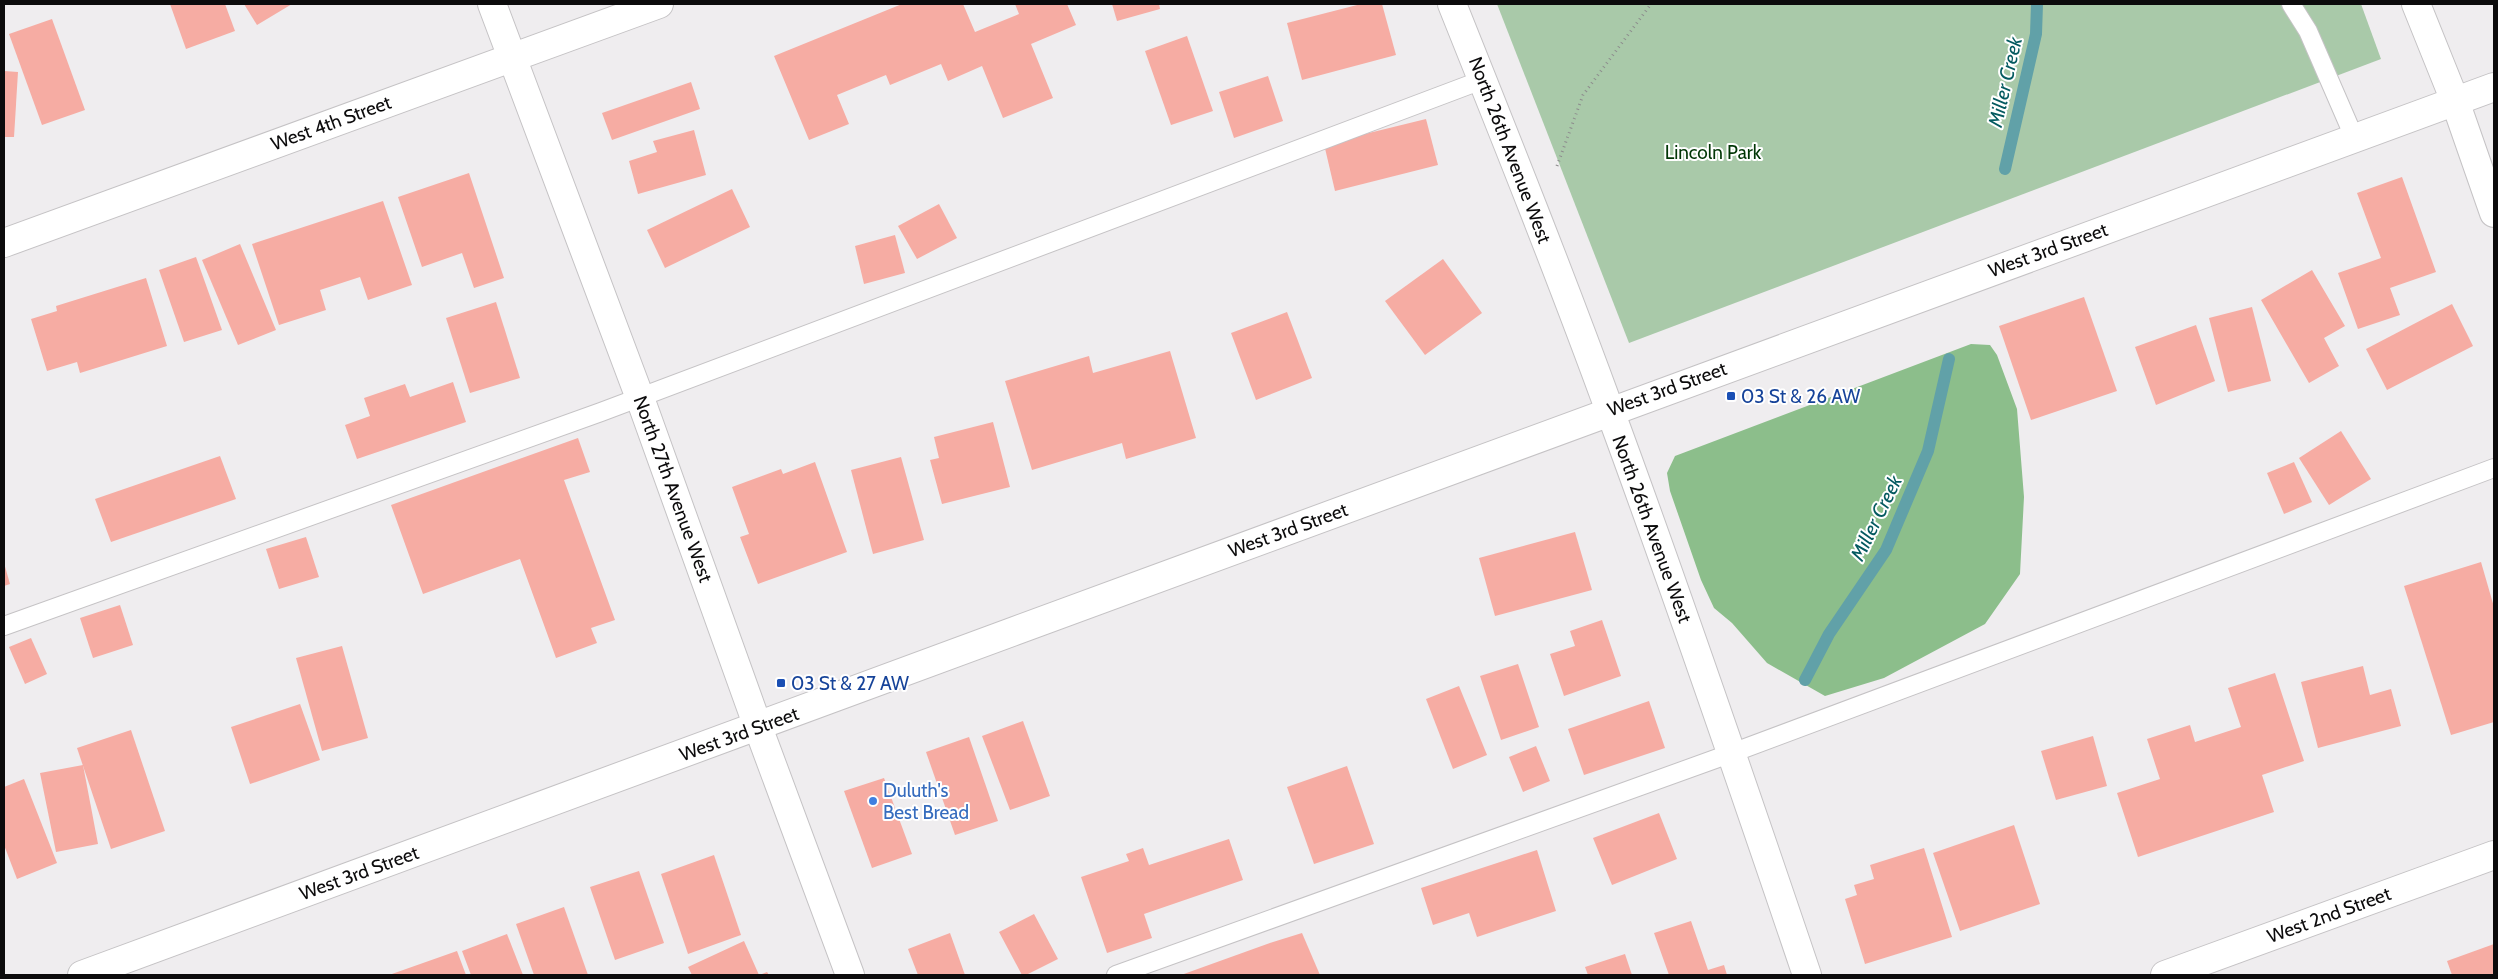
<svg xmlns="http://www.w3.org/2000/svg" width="2498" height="979" viewBox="0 0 2498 979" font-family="Cabin,sans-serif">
	<rect width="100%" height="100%" fill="#efedef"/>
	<path fill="#a9c9a9" d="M 1497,4 L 2361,4 L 2381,59 L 1629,343 Z"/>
	<path fill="#8cbe8b" d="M 1971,344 L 1990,345 L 1997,355 L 2017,409 L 2024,497 L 2020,574 L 1985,624 L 1884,678 L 1825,696 L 1767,663 L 1732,623 L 1714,608 L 1701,580 L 1670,491 L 1667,473 L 1675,456 Z"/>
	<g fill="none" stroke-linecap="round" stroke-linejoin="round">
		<g stroke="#61a1a8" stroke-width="12">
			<path d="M 2005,169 L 2036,34 L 2037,4"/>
			<path d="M 1805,680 L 1829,634 L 1886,550 L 1928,451 L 1949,359"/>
		</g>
	</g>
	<g fill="#f6aca3">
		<path d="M 170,4 L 225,4 L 235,31 L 186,49 Z"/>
		<path d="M 244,4 L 292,4 L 257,25 Z"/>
		<path d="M 902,4 L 963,4 L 975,32 L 1019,14 L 1015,4 L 1067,4 L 1076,25 L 1031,44 L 1053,98 L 1003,118 L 982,66 L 948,81 L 941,64 L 890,85 L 886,75 L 837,95 L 849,124 L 809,140 L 774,56 Z"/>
		<path d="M 1112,4 L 1159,4 L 1160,9 L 1117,21 Z"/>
		<path d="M 1361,4 L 1382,4 L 1396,55 L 1302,80 L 1287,23 Z"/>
		<path d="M 52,19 L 85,110 L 42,125 L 9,34 Z"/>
		<path d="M 1187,36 L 1213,111 L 1171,125 L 1145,51 Z"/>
		<path d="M 4,71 L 18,72 L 14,137 L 4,137 Z"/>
		<path d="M 1268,76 L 1283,121 L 1234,138 L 1219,92 Z"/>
		<path d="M 691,82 L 700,109 L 612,140 L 602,113 Z"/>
		<path d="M 1426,119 L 1438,165 L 1335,191 L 1324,144 Z"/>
		<path d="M 694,130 L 706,175 L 638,194 L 629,161 L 657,152 L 653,141 Z"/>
		<path d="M 469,173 L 504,278 L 474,288 L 462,253 L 422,267 L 398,197 Z"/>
		<path d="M 2402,177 L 2436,272 L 2390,288 L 2400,315 L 2358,329 L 2338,273 L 2381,258 L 2357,193 Z"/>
		<path d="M 732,189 L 750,227 L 665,268 L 647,230 Z"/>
		<path d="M 383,201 L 412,285 L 368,300 L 360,277 L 320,290 L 326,310 L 279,325 L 252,244 Z"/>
		<path d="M 939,204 L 957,238 L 917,259 L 898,226 Z"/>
		<path d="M 895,235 L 905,273 L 864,284 L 855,246 Z"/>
		<path d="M 240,244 L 276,330 L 238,345 L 202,260 Z"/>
		<path d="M 196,257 L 222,330 L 184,342 L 159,270 Z"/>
		<path d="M 1443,259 L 1482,313 L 1425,355 L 1385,301 Z"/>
		<path d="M 2312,270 L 2345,326 L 2324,338 L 2339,366 L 2309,383 L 2261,300 Z"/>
		<path d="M 146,278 L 167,346 L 80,373 L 77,362 L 47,371 L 31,319 L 57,311 L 56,306 Z"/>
		<path d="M 2084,297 L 2117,391 L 2031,420 L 1999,326 Z"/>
		<path d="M 496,302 L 520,378 L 470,393 L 446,318 Z"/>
		<path d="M 2452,304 L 2473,346 L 2387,390 L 2366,349 Z"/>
		<path d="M 2252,307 L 2271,381 L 2228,392 L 2209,318 Z"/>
		<path d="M 1287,312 L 1312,378 L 1256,400 L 1231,333 Z"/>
		<path d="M 2196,325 L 2215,381 L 2156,405 L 2135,347 Z"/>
		<path d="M 1170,351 L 1196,438 L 1126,459 L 1122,443 L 1032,470 L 1005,381 L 1089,356 L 1093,373 Z"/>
		<path d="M 453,382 L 466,422 L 357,459 L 345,425 L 370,416 L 364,398 L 405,384 L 410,397 Z"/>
		<path d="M 993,422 L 1010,487 L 942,504 L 930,460 L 939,458 L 934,437 Z"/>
		<path d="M 2341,431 L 2371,479 L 2329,505 L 2299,458 Z"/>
		<path d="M 578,438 L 590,472 L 564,480 L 615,620 L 591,628 L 597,643 L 556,658 L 520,559 L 423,594 L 391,505 Z"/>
		<path d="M 220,456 L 236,499 L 111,542 L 95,499 Z"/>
		<path d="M 901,457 L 924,540 L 873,554 L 851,470 Z"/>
		<path d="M 815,462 L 847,552 L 758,584 L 740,537 L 749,534 L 732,487 L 781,469 L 783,474 Z"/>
		<path d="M 2294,462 L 2312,502 L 2284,514 L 2267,473 Z"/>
		<path d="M 1575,532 L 1592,590 L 1495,616 L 1479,558 Z"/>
		<path d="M 306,537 L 319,577 L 279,589 L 266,549 Z"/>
		<path d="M 2481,562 L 2494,607 L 2494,722 L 2451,735 L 2404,586 Z"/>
		<path d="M 4,563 L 10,584 L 4,586 Z"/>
		<path d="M 120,605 L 133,645 L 93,658 L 80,618 Z"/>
		<path d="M 1602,620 L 1621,676 L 1564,696 L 1550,654 L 1575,646 L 1570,631 Z"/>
		<path d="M 31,638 L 47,674 L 25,684 L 9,647 Z"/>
		<path d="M 342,646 L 368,738 L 322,751 L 296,658 Z"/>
		<path d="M 1518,664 L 1539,727 L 1501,740 L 1480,676 Z"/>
		<path d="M 2363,666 L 2370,695 L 2391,689 L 2401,726 L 2318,748 L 2301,682 Z"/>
		<path d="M 2275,673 L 2304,761 L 2262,775 L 2274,812 L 2138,857 L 2117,793 L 2160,779 L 2147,739 L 2190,725 L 2195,742 L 2241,727 L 2228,688 Z"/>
		<path d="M 1459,686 L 1487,755 L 1453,769 L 1426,699 Z"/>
		<path d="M 1649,701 L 1665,748 L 1584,775 L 1568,729 Z"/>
		<path d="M 300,704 L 320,760 L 250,784 L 231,727 Z"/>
		<path d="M 1023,721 L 1050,796 L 1010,810 L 982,736 Z"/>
		<path d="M 131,730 L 165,831 L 111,849 L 77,748 Z"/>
		<path d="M 2093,736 L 2107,786 L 2056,800 L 2041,751 Z"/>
		<path d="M 969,737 L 998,821 L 955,835 L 926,752 Z"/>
		<path d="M 1536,746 L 1550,781 L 1523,792 L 1509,757 Z"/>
		<path d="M 83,765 L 98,844 L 56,852 L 40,773 Z"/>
		<path d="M 1347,766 L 1374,844 L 1314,864 L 1287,787 Z"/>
		<path d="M 884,778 L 912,854 L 872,868 L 844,791 Z"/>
		<path d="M 24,779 L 57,863 L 17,879 L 4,845 L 4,787 Z"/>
		<path d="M 1659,813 L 1677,859 L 1612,885 L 1593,838 Z"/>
		<path d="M 2014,825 L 2040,904 L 1960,931 L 1933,853 Z"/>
		<path d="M 1229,839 L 1243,880 L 1144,914 L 1152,938 L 1107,953 L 1081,877 L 1129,861 L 1126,854 L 1143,848 L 1149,865 Z"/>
		<path d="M 1924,848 L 1952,937 L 1865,964 L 1845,899 L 1857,895 L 1854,885 L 1874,879 L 1870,865 Z"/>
		<path d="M 1537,850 L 1556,911 L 1477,937 L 1469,913 L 1433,925 L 1421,888 Z"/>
		<path d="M 714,855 L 741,935 L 688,954 L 661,874 Z"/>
		<path d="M 639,871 L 664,943 L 615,960 L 590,887 Z"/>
		<path d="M 564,907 L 588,975 L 534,975 L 516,924 Z"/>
		<path d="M 1034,914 L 1058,959 L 1026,975 L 1022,975 L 999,932 Z"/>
		<path d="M 1691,921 L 1708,970 L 1724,965 L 1727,975 L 1669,975 L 1654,933 Z"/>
		<path d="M 950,933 L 965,975 L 918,975 L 908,949 Z"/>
		<path d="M 1302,933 L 1320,975 L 1181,975 L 1273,942 Z"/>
		<path d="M 507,934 L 523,975 L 471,975 L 462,951 Z"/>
		<path d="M 744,941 L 759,975 L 767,972 L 769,975 L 692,975 L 688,967 Z"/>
		<path d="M 2494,944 L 2494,975 L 2452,975 L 2447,961 Z"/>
		<path d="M 457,951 L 466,975 L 389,975 Z"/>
		<path d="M 1625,954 L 1632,975 L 1588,975 L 1585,967 Z"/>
	</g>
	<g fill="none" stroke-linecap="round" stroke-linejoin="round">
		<g stroke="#c5c3c5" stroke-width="20">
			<g id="service">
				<path d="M 2291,4 L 2308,31 L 2354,137"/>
				<path d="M 4,626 L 601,412 L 1482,80"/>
				<path d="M 1116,975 L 1732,753 L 2494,468"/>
			</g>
		</g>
		<g stroke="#c5c3c5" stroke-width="30">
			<g id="minor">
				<path d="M 492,4 L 640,398 L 758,727"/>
				<path d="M 1452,4 C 1506,139 1560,274 1610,411 C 1679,598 1743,786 1807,975"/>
				<path d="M 2416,4 L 2455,101 L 2494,213"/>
				<path d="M 4,243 L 659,4"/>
				<path d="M 2165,975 L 2494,855"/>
			</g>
		</g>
		<g stroke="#c5c3c5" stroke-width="30">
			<path id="tertiary" d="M 758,727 L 850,975"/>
		</g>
		<g stroke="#c5c3c5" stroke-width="30">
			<path id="secondary" d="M 82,975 C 887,682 1688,376 2494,87"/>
		</g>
		<path stroke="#8d8c8d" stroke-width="3" stroke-dasharray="1 4" stroke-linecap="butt" d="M 1557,166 L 1583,95 L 1651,4"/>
		<use href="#service" stroke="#fff" stroke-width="18"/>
		<use href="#minor" stroke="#fff" stroke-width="28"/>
		<use href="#tertiary" stroke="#fff" stroke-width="28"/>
		<use href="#secondary" stroke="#fff" stroke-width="28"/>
	</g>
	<g fill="#1a4fb4" stroke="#fff" stroke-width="2">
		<rect x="1726" y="391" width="10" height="10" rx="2.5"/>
		<rect x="776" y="678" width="10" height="10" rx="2.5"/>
	</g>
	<circle fill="#3f7fe0" stroke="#fff" stroke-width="2" cx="873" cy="801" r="5"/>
	<g text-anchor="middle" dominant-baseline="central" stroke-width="4" stroke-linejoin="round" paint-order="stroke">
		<g font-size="19" fill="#0c0b0c" stroke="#fff">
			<text transform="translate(331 123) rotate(-20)">West 4th Street</text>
			<text transform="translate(1510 150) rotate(69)">North 26th Avenue West</text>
			<text transform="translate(2048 250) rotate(-20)">West 3rd Street</text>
			<text transform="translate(1667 389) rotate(-20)">West 3rd Street</text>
			<text transform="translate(673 489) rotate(70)">North 27th Avenue West</text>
			<text transform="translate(1652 529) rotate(70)">North 26th Avenue West</text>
			<text transform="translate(1288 530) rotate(-20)">West 3rd Street</text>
			<text transform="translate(739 734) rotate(-20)">West 3rd Street</text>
			<text transform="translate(359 873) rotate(-20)">West 3rd Street</text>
			<text transform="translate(2329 915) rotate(-20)">West 2nd Street</text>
		</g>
		<g font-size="19" fill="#003605" stroke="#fff">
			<text x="1713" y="152">Lincoln Park</text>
		</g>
		<g font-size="19" fill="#164399" stroke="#fff" text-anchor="start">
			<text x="1741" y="396">03 St &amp; 26 AW</text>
			<text x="791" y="683">03 St &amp; 27 AW</text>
		</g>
		<g font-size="19" fill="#366cbe" stroke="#fff" text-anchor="start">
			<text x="883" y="790">Duluth's<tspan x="883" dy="22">Best Bread</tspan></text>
		</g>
		<g font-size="20" font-style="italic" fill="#045a60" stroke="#fff">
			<text transform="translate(2005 82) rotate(-77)">Miller Creek</text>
			<text transform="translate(1876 518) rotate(-64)">Miller Creek</text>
		</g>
	</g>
	<rect width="2498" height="979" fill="none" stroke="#0c0b0c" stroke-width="10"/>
</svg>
